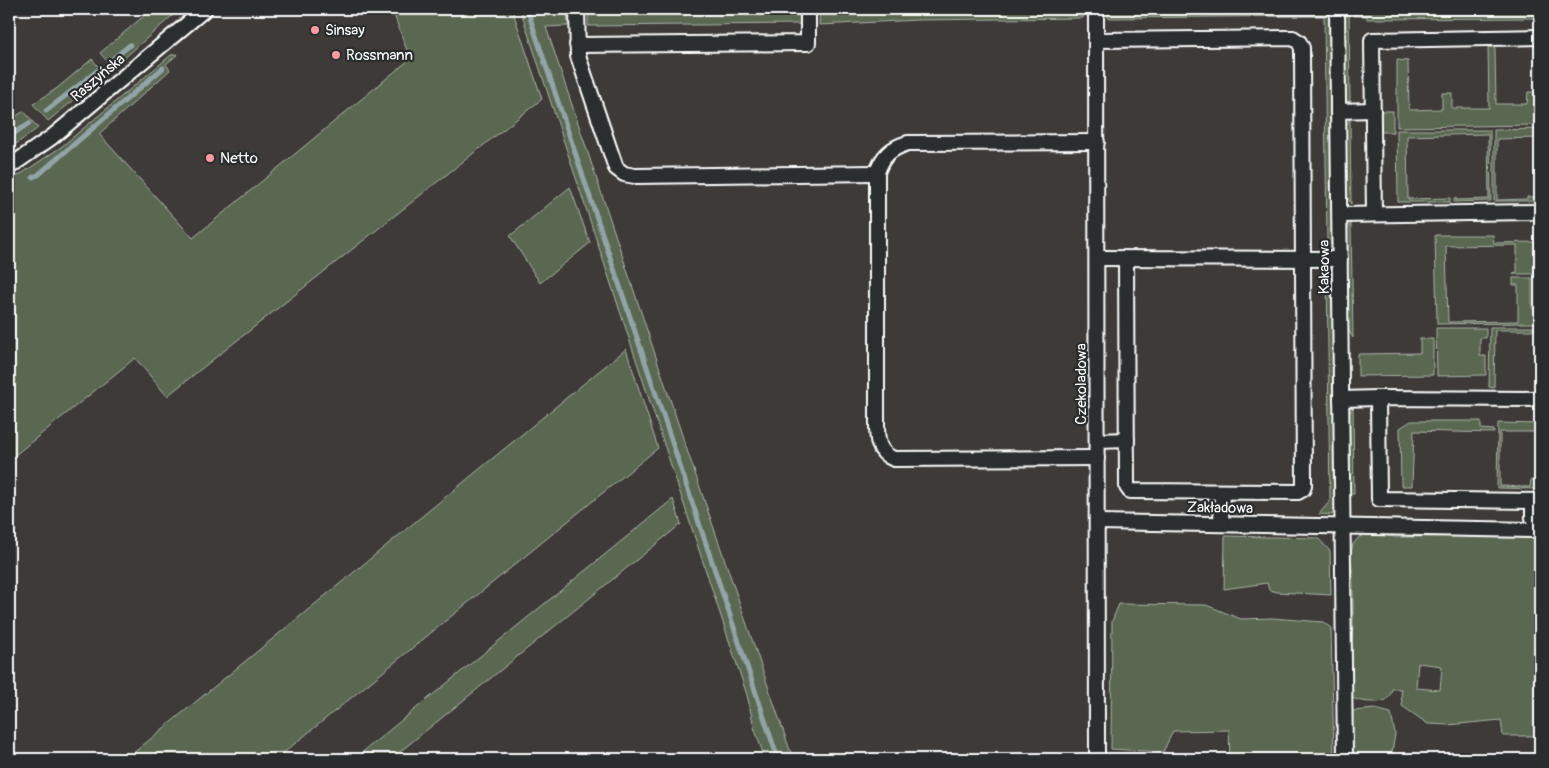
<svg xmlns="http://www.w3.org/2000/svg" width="1549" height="768" viewBox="0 0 1549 768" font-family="Pangolin,sans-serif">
	<rect width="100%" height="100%" fill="#3d3a38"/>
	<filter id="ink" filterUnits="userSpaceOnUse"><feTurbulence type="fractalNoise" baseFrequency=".02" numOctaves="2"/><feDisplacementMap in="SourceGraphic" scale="10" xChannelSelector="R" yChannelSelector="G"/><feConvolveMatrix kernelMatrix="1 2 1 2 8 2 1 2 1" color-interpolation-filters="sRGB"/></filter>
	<g filter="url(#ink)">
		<g fill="#5a6851" stroke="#acb4a8" fill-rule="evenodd">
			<path d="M 152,9 L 180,9 L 113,68 L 100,53 Z"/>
			<path d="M 392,9 L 512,9 L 542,99 L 167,396 L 135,358 L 9,460 L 9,182 L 61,147 L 171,55 L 178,54 L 166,64 L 170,70 L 99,134 L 193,238 L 410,59 Z"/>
			<path d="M 520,9 L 567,9 L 568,26 L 546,27 L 684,441 L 793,759 L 765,759 L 754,727 L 747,695 Z"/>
			<path d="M 588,9 L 801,9 L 801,24 L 588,26 Z"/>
			<path d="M 820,9 L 1084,9 L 1083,18 L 918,20 L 819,25 Z"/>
			<path d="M 1108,9 L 1329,9 L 1332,244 L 1327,244 L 1324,16 L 1108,18 Z"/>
			<path d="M 1344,9 L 1349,9 L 1350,103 L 1345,98 Z"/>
			<path d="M 1354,9 L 1540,9 L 1540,18 L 1367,19 L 1367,16 L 1354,16 Z"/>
			<path d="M 1488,47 L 1495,48 L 1496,104 L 1527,104 L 1528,92 L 1538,92 L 1540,125 L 1397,127 L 1397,60 L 1408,61 L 1409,110 L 1442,109 L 1442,93 L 1452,93 L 1452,108 L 1489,108 Z"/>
			<path d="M 92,59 L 105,75 L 48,121 L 33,104 L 56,89 Z"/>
			<path d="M 24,111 L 38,128 L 9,149 L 9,121 Z"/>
			<rect x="1381" y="111" width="12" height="21"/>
			<path d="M 1350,119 L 1351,204 L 1347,196 L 1346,125 Z"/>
			<path d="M 1540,129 L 1540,138 L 1497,139 L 1497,200 L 1527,199 L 1527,197 L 1537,197 L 1537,201 L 1494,201 L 1494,130 Z"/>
			<path d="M 1397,130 L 1490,130 L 1491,201 L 1454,202 L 1454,198 L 1456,198 L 1456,200 L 1489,199 L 1488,134 L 1407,136 L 1408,199 L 1450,198 L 1450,202 L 1398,202 Z"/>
			<path d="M 570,187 L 590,243 L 540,283 L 510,236 Z"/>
			<path d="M 1351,223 L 1353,338 L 1348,329 L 1347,231 Z"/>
			<path d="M 1493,235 L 1494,243 L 1537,242 L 1537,274 L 1513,274 L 1513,273 L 1517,272 L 1517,245 L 1446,246 L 1448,322 L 1518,321 L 1518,285 L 1513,285 L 1513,278 L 1532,278 L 1532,308 L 1537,309 L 1537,323 L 1437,324 L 1435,235 Z"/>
			<path d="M 1332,272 L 1335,506 L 1332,515 L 1319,514 L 1330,501 L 1327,273 Z"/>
			<path d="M 1490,327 L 1540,327 L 1540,330 L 1495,330 L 1494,388 L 1489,387 Z"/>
			<path d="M 1436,328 L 1486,328 L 1486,338 L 1480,338 L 1480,356 L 1486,356 L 1486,375 L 1437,376 Z"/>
			<path d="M 1420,339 L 1433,339 L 1433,375 L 1358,376 L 1358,354 L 1420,353 Z"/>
			<path d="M 626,349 L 658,448 L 276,759 L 126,759 Z"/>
			<path d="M 1353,407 L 1354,494 L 1350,494 L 1349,414 Z"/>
			<path d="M 1411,421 L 1481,421 L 1481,429 L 1494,430 L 1494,433 L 1414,431 L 1412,486 L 1401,486 L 1400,428 Z"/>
			<path d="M 1498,423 L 1540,424 L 1540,432 L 1500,432 L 1500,486 L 1530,487 L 1531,480 L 1540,480 L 1540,489 L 1497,488 Z"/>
			<path d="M 673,499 L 681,524 L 391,759 L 354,759 Z"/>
			<path d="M 1370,533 L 1395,537 L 1540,536 L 1540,736 L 1503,736 L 1501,720 L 1448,725 L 1428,724 L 1402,706 L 1401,689 L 1392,689 C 1391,693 1390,697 1386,700 C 1379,704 1355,702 1350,696 L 1351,642 L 1353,628 L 1353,586 L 1351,553 L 1353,544 L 1359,537 ZM 1418,663 L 1442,666 L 1440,690 L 1416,688 Z"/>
			<path d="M 1225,536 L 1318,538 L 1330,551 L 1331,595 L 1277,592 L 1269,590 L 1267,583 L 1224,589 Z"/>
			<path d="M 1119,604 L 1206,605 L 1241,619 L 1272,618 L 1323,622 L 1331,628 L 1334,759 L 1230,759 L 1229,730 L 1173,731 L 1163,752 L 1111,749 L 1112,621 Z"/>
			<path d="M 1375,709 L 1391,713 L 1395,734 L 1391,759 L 1349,759 L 1349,715 L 1353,711 Z"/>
		</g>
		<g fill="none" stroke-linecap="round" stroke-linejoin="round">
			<g stroke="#93a4a8" stroke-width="5">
				<path d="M 527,9 L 778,759"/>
				<path d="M 822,9 L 875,9"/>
				<path d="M 528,11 L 564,11"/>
				<path d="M 591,11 L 795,9"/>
				<path d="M 110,61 L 130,45"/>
				<path d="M 46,111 L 97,71"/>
				<path d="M 9,137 L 29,123"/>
				<path d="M 33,177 L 38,175 L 163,68"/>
			</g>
			<g stroke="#fff" stroke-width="18">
				<g id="street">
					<path d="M 577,9 L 578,56 L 616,168 L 624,174 L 635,176 L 877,173"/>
					<path d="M 1096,9 L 1097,759"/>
					<path d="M 1337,9 L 1345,759"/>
					<path d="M 1096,40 L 1293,38 L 1299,42 L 1302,48 L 1304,485 L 1303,489 L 1298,492 L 1130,491 L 1127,487 L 1126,259"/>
					<path d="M 577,45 L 808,43 L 808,9"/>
					<path d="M 1338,111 L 1373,110"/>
					<path d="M 1097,142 L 908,143 C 891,148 882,156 877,173 L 877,420 C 877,437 876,452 894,459 L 1097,458"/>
					<path d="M 9,167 L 52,137 L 205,9"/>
					<path d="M 1374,214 L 1372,40 L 1540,37"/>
					<path d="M 1340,215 L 1540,212"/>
					<path d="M 1097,258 L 1340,259"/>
					<path d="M 1341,399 L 1378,398"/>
					<path d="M 1540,399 L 1378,398 L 1379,499 L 1540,501"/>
					<path d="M 1098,441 L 1127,440"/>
					<path d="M 1533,518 L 1533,501"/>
					<path d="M 1098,522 L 1533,530"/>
					<path d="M 1221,524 L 1222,492"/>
				</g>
			</g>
			<use href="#street" stroke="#2a2d2e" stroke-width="14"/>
		</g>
	</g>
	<g fill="#ff9aa2" stroke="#2a2d2e" stroke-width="2">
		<circle cx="315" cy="30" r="5"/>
		<circle cx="336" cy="55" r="5"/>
		<circle cx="210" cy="158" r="5"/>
	</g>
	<g text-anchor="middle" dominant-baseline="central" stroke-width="4.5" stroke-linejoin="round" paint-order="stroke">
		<g font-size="15" fill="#fff" stroke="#2a2d2e" text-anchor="start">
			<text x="325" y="30">Sinsay</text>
			<text x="346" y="55">Rossmann</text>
			<text x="220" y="158">Netto</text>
		</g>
		<g font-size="15" fill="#fff" stroke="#2a2d2e">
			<text transform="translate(98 78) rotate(-40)">Raszyńska</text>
			<text transform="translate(1324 267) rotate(-90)">Kakaowa</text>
			<text transform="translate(1081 384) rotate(-90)">Czekoladowa</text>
			<text transform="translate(1220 508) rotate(1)">Zakładowa</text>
		</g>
	</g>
	<rect width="1549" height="768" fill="none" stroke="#2a2d2e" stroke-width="30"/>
	<rect x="15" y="15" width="1519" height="738" fill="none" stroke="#fff" stroke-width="2" filter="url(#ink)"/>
</svg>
